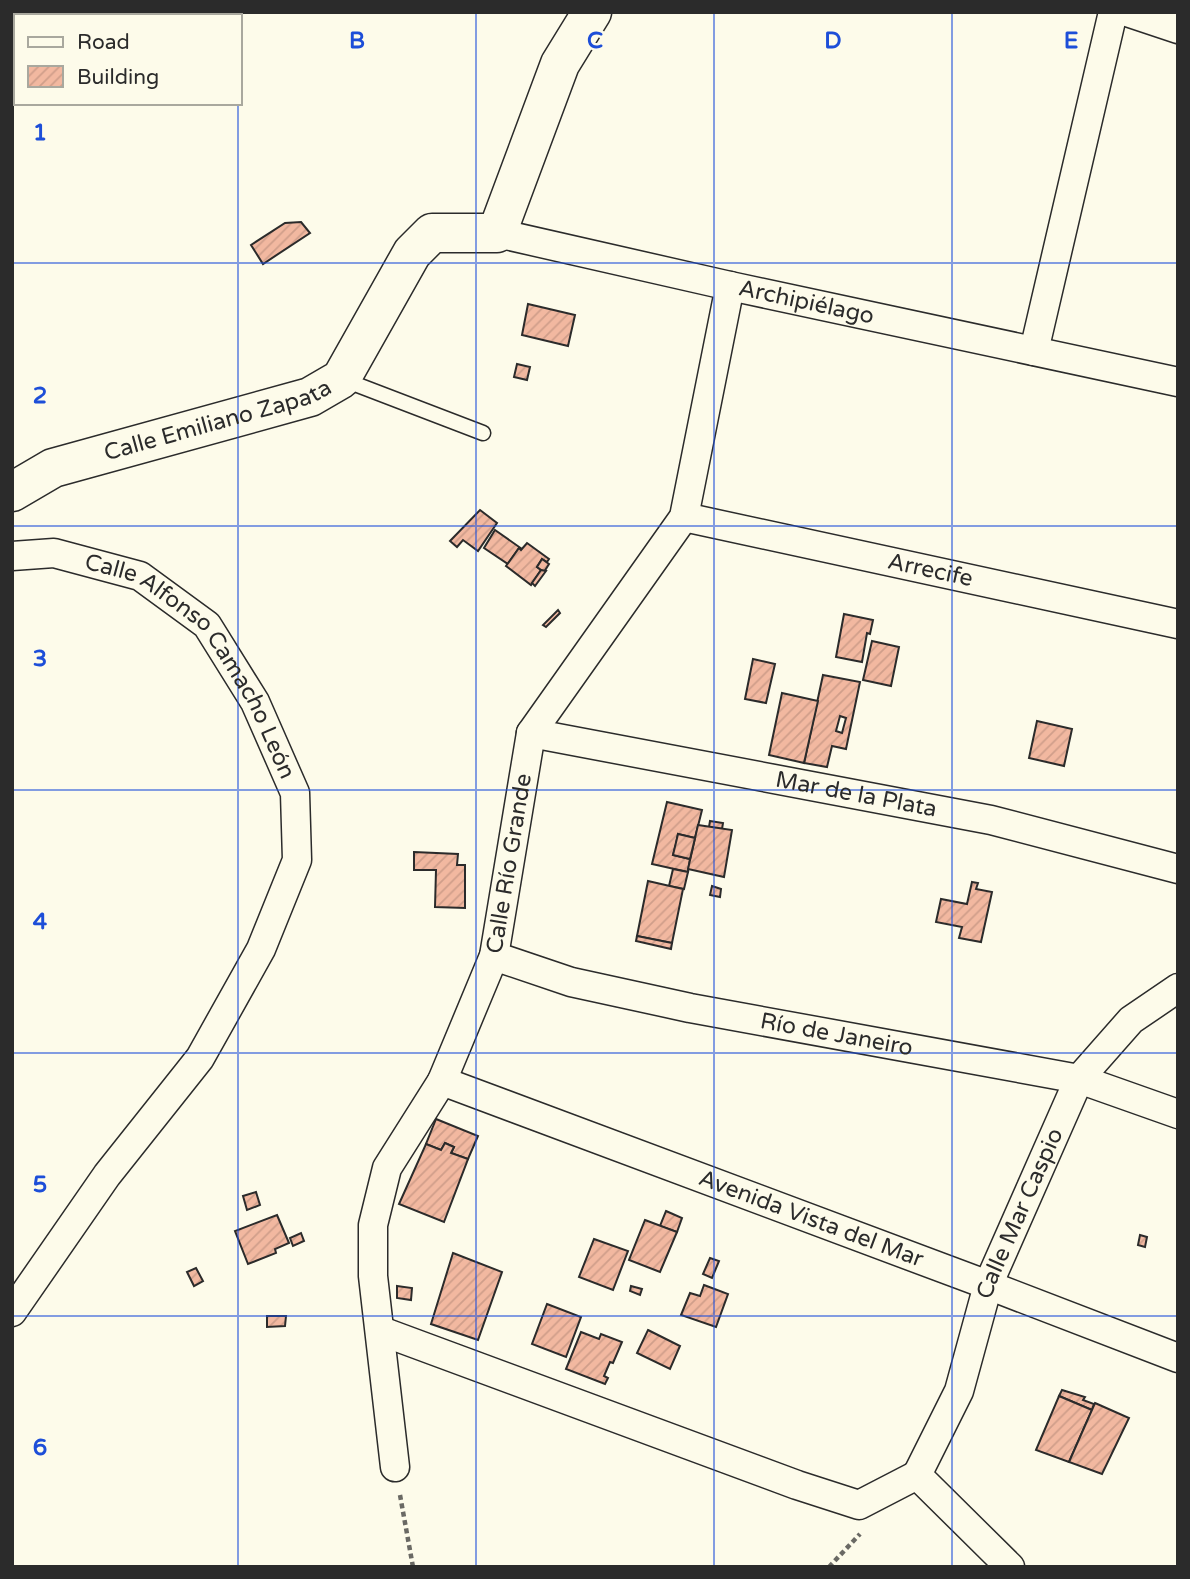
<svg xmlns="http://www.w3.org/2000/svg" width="1190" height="1579" viewBox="0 0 1190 1579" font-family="'Varela Round',sans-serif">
	<defs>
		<pattern id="building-hatch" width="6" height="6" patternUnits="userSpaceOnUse" patternTransform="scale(1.75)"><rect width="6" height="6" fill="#f2b8a0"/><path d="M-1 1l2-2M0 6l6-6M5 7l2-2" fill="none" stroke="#d09e8a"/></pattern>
	</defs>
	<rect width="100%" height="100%" fill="#fdfbea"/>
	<g fill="url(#building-hatch)" stroke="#2b2b2b" stroke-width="2" fill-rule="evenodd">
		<path d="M 301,222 L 310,233 L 263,264 L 251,245 L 285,223 Z"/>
		<path d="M 528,304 L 575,315 L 568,346 L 522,335 Z"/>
		<path d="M 517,364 L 530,367 L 527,380 L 514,377 Z"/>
		<path d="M 480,510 L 497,523 L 478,551 L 463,540 L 457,547 L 450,541 Z"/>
		<path d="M 495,530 L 522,549 L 519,548 L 508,564 L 484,548 Z"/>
		<path d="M 527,543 L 549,559 L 547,562 L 542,559 L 537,567 L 541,570 L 531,585 L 506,566 L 519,548 L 521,550 Z"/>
		<path d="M 542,559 L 549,564 L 544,572 L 537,567 Z"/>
		<path d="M 541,570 L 546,571 L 535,586 L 532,583 Z"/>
		<path d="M 558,610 L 560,613 L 546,627 L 543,625 Z"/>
		<path d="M 844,614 L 873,620 L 870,634 L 867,633 L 862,662 L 836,657 Z"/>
		<path d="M 872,641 L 899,647 L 891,686 L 863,680 Z"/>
		<path d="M 753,659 L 775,664 L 766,703 L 745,699 Z"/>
		<path d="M 823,675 L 860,682 L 846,749 L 832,746 L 827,767 L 804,763 ZM 840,716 L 846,718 L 842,733 L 836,731 Z"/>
		<path d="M 782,693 L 818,701 L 804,763 L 769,755 Z"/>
		<path d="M 1037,721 L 1072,729 L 1064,766 L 1029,758 Z"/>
		<path d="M 667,802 L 702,810 L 695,838 L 678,834 L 676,844 L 673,855 L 690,859 L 688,872 L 652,864 Z"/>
		<path d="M 710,821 L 723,823 L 722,829 L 709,827 Z"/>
		<path d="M 698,825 L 732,830 L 724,877 L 688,869 Z"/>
		<path d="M 678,834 L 695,838 L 690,859 L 673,855 Z"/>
		<path d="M 414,852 L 458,854 L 457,865 L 465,865 L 465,908 L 435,907 L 436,870 L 414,870 Z"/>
		<path d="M 673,869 L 688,872 L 684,889 L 669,886 Z"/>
		<path d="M 648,881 L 683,889 L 672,943 L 637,936 Z"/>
		<path d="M 972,882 L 978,883 L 976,889 L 992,892 L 981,942 L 959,938 L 962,927 L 936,922 L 941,899 L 967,904 Z"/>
		<path d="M 712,886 L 721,889 L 720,897 L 710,895 Z"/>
		<path d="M 637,936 L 672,943 L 671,949 L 636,941 Z"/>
		<path d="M 436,1119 L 478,1136 L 468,1159 L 451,1153 L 454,1147 L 445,1143 L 441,1150 L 426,1144 Z"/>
		<path d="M 445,1143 L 454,1147 L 451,1153 L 468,1159 L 444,1222 L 399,1204 L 426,1144 L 441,1150 Z"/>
		<path d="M 256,1192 L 260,1205 L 247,1210 L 243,1196 Z"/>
		<path d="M 666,1211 L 682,1218 L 677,1232 L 660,1226 Z"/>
		<path d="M 277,1215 L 289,1243 L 275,1249 L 276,1253 L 248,1264 L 235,1231 Z"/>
		<path d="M 645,1220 L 677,1232 L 660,1272 L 629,1260 Z"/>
		<path d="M 301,1233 L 304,1241 L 293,1246 L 290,1238 Z"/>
		<path d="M 1140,1235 L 1147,1237 L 1145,1247 L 1138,1245 Z"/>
		<path d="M 594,1239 L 628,1251 L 613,1290 L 579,1277 Z"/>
		<path d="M 453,1253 L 502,1272 L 478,1340 L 431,1324 Z"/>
		<path d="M 710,1258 L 719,1261 L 712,1278 L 703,1274 Z"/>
		<path d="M 196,1268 L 203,1281 L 194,1286 L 187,1272 Z"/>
		<path d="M 704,1285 L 728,1294 L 716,1327 L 681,1315 L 690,1293 L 700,1296 Z"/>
		<path d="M 397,1286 L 412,1288 L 411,1300 L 397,1298 Z"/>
		<path d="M 631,1286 L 642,1289 L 640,1295 L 630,1291 Z"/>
		<path d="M 547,1304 L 581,1317 L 566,1357 L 532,1344 Z"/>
		<path d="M 267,1316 L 286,1316 L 285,1326 L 267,1327 Z"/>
		<path d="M 648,1330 L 680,1346 L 670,1369 L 637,1353 Z"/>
		<path d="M 581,1332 L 599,1339 L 601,1334 L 622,1342 L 613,1363 L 610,1362 L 604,1376 L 608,1378 L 605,1384 L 566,1369 Z"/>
		<path d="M 1062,1390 L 1085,1397 L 1083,1400 L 1094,1404 L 1092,1410 L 1059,1396 Z"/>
		<path d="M 1059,1396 L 1092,1410 L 1069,1462 L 1036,1450 Z"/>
		<path d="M 1095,1403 L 1129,1418 L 1102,1474 L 1069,1462 Z"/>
	</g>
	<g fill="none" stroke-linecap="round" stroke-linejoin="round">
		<g stroke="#2b2b2b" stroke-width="17">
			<path id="lane" d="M 342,379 L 483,433"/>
		</g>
		<g stroke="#2b2b2b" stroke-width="31">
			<g id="street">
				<path d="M 1127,12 L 1178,29"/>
				<path id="s1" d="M 497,233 L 730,286 L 1178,382"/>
				<path d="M 1034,351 L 1113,12"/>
				<path id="s2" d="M 684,517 L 1178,624"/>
				<path id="s3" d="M 12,556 L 54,553 L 140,576 L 207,625 L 255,702 L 295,793 L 297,860 L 261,949 L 200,1058 L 107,1175 L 12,1312"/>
				<path id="s4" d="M 531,733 L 991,820 L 1178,869"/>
				<path id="s5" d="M 494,956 L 571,982 L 690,1008 L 1079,1079 L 1178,1114"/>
				<path id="s6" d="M 442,1081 L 988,1285 L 1178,1358"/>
				<path d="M 381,1331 L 797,1485 L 859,1505 L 917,1475"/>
				<path id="s7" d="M 395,1467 L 373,1276 L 373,1225 L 387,1168 L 442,1081 L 494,956 L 531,733 L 684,517 L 730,286"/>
				<path id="s8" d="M 917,1475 L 959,1391 L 988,1285 L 1079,1079 L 1131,1020 L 1178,988"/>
				<path d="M 917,1475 L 1010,1567"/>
			</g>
		</g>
		<g stroke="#2b2b2b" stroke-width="41">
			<g id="secondary">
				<path id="s9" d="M 12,492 L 53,468 L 310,397 L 341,379 L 412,253 L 432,233 L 497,233 L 560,64 L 592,12"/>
			</g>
		</g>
		<g stroke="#6a6964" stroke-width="4.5" stroke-dasharray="5 3.5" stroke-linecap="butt">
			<path d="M 400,1495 L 413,1567"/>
			<path d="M 829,1567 L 860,1534"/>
		</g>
		<use href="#lane" stroke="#fdfbea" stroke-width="14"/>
		<use href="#street" stroke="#fdfbea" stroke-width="28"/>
		<use href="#secondary" stroke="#fdfbea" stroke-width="38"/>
	</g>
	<path fill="none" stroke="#1d4ed8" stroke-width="2" stroke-opacity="0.55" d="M 238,12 L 238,16M 476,12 L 476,1567M 714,12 L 714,1567M 952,12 L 952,1567M 238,103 L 238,1567M 12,263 L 1178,263M 12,526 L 1178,526M 12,790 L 1178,790M 12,1053 L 1178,1053M 12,1316 L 1178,1316"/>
	<g text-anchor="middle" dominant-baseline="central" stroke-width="5" stroke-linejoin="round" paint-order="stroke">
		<g font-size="23" fill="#2b2b2b" stroke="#fdfbea">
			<text stroke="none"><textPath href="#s1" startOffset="317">Archipiélago</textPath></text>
			<text stroke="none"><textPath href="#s9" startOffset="219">Calle Emiliano Zapata</textPath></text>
			<text stroke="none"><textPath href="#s2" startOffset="252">Arrecife</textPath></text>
			<text stroke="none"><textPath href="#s3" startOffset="231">Calle Alfonso Camacho León</textPath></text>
			<text stroke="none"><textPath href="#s4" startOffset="331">Mar de la Plata</textPath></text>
			<text stroke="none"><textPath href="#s7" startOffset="634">Calle Río Grande</textPath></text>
			<text stroke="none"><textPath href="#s5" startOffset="352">Río de Janeiro</textPath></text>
			<text stroke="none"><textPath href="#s8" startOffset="282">Calle Mar Caspio</textPath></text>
			<text stroke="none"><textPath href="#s6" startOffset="394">Avenida Vista del Mar</textPath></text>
		</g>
	</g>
	<g font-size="23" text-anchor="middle" font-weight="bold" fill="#1d4ed8" stroke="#fdfbea" stroke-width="5" stroke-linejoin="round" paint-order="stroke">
		<text x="357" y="48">B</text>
		<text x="595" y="48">C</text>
		<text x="833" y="48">D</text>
		<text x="1071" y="48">E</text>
		<text x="40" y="140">1</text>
		<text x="40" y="403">2</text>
		<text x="40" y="666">3</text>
		<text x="40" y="929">4</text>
		<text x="40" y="1192">5</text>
		<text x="40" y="1455">6</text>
	</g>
	<rect width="1190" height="1579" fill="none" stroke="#2b2b2b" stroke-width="28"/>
	<rect x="14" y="14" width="228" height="91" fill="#fdfbea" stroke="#a9a89e" stroke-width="2"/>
	<rect x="28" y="37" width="35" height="10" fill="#fdfbea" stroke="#a9a89e" stroke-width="2"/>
	<text x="77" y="49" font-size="21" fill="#2b2b2b">Road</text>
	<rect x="28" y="66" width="35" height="21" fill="url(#building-hatch)" stroke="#a9a89e" stroke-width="2"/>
	<text x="77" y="84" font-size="21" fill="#2b2b2b">Building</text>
</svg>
